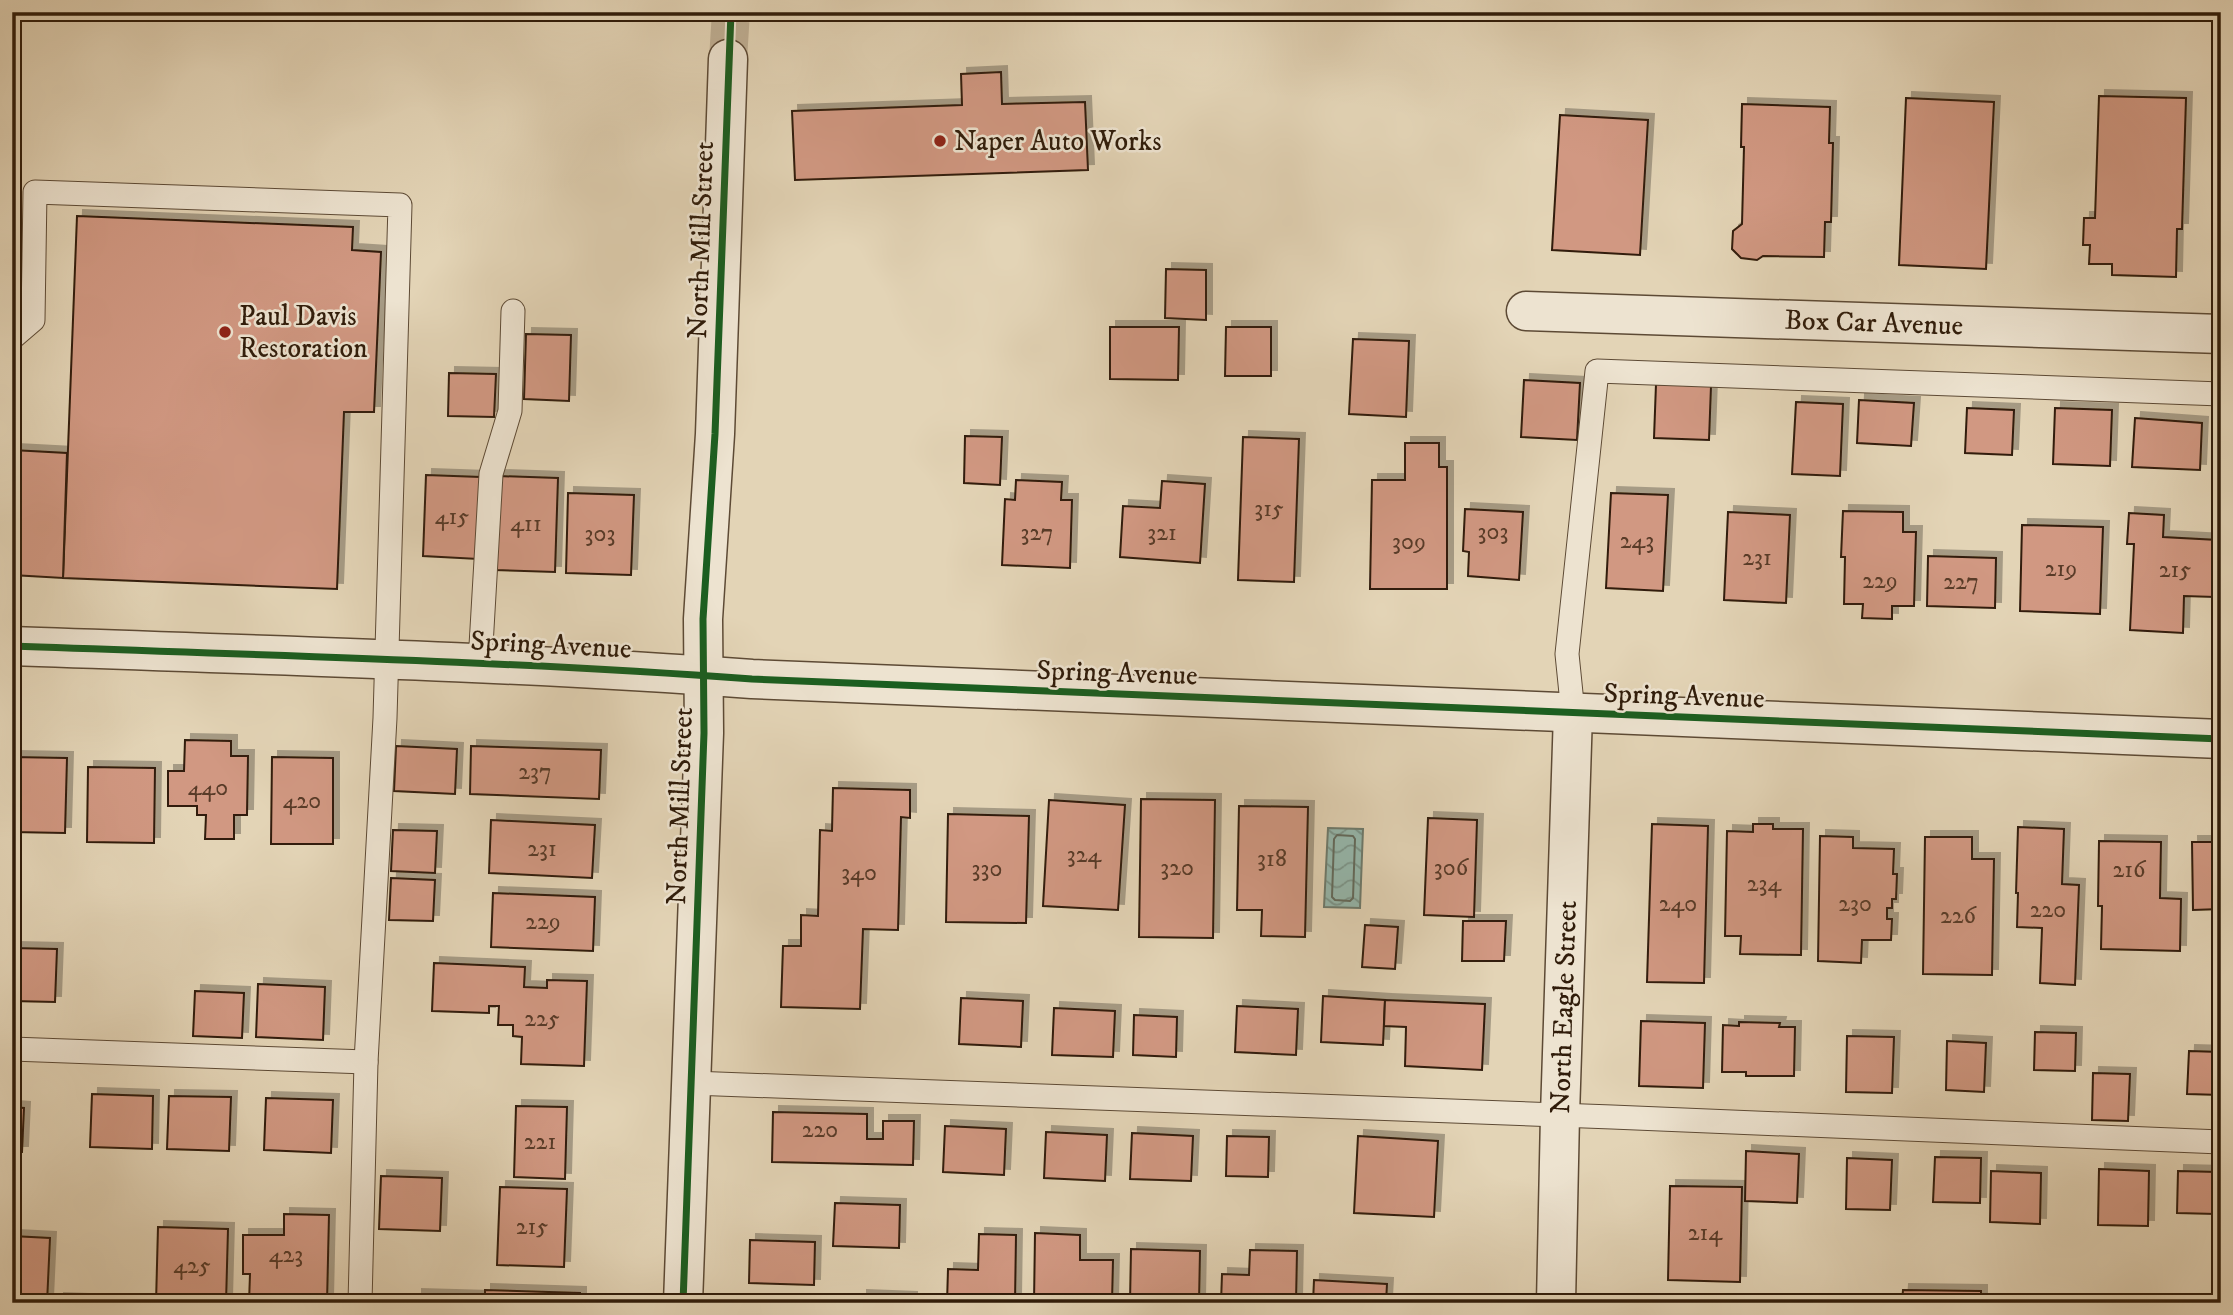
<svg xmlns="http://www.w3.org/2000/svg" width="2233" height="1315" viewBox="0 0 2233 1315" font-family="'IM FELL DW Pica',serif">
	<defs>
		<pattern id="water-waves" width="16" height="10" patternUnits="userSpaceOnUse" patternTransform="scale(1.75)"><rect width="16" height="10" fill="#95b8ad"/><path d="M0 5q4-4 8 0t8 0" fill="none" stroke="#7a958b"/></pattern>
		<filter id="shadow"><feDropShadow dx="6" dy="-6" stdDeviation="0" flood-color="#0004"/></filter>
	</defs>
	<rect width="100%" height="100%" fill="#e3d4b6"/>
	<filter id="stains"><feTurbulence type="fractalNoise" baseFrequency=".00286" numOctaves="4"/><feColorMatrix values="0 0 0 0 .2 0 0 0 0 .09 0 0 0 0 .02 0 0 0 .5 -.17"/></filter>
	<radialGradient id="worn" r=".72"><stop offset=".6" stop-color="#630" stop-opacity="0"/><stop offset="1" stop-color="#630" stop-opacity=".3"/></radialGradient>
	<path fill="url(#water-waves)" stroke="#6d7a6c" stroke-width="2" d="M 1328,828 L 1363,829 L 1360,908 L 1324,907 Z"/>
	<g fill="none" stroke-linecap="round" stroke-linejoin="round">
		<path stroke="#626a5c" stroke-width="2" d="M 1337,835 L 1353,836 L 1355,839 L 1353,898 L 1350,901 L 1335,900 L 1332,897 L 1334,839 Z"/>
	</g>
	<g fill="#d19882" stroke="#301c0a" stroke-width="2" filter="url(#shadow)">
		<path d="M 1001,72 L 1002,104 L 1085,102 L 1088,170 L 795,180 L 792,111 L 962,105 L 961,74 Z"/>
		<path d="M 2099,96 L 2186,98 L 2182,229 L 2177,229 L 2176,277 L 2112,275 L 2112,264 L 2089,264 L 2090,245 L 2083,245 L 2084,218 L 2095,218 Z"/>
		<path d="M 1906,98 L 1994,102 L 1986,269 L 1899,265 Z"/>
		<path d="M 1742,104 L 1830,107 L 1829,143 L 1833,143 L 1831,222 L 1825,222 L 1824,257 L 1763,256 L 1757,260 L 1741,258 L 1732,249 L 1733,231 L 1742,224 L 1744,147 L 1741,147 Z"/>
		<path d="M 1560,115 L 1648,120 L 1640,255 L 1552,250 Z"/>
		<path d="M 77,216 L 353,227 L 352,250 L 381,252 L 374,412 L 344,412 L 337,589 L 63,578 Z"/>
		<path d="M 1166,269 L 1206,270 L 1206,320 L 1165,318 Z"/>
		<path d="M 1110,327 L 1179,327 L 1178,380 L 1110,379 Z"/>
		<path d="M 1226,327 L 1271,327 L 1271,376 L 1225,376 Z"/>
		<path d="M 526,334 L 571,335 L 569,401 L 524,399 Z"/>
		<path d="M 1353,339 L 1409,341 L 1406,417 L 1349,414 Z"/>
		<path d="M 449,373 L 496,374 L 494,417 L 448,416 Z"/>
		<path d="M 1524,380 L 1580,383 L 1577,440 L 1521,437 Z"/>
		<path d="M 1656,384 L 1711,386 L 1709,440 L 1654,438 Z"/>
		<path d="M 1859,400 L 1914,403 L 1911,446 L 1857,443 Z"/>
		<path d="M 1796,402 L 1843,404 L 1840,476 L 1792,474 Z"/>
		<path d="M 1967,408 L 2014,410 L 2012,455 L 1965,453 Z"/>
		<path d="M 2055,408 L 2112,410 L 2110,466 L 2053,464 Z"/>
		<path d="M 2135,418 L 2202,423 L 2200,470 L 2132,467 Z"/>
		<path d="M 965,436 L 1002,437 L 1000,485 L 964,483 Z"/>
		<path d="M 1243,437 L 1299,439 L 1294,582 L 1238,580 Z"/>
		<path d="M 1405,443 L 1439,443 L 1439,467 L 1447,467 L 1447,589 L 1370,589 L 1372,480 L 1405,480 Z"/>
		<path d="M 12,450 L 67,453 L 63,578 L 12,575 Z"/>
		<path d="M 426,475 L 481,477 L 478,559 L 423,556 Z"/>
		<path d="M 498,476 L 558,478 L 555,572 L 495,570 Z"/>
		<path d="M 1016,480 L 1062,482 L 1061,500 L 1072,500 L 1070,568 L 1002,565 L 1005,499 L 1015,500 Z"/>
		<path d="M 1162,481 L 1205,484 L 1200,563 L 1120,557 L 1123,506 L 1160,508 Z"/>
		<path d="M 568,493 L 634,495 L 631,575 L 566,573 Z"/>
		<path d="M 1611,493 L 1668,495 L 1663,591 L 1606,588 Z"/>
		<path d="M 1465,509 L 1523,512 L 1519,580 L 1468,576 L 1469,552 L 1463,551 Z"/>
		<path d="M 1843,511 L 1903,512 L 1903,532 L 1916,532 L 1914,606 L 1892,606 L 1892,619 L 1862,618 L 1863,604 L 1844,604 L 1845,557 L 1841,557 Z"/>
		<path d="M 1728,512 L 1790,515 L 1786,603 L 1724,600 Z"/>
		<path d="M 2129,513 L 2164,515 L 2163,537 L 2218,540 L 2215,597 L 2184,596 L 2183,633 L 2130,630 L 2134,544 L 2127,544 Z"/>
		<path d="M 2022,525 L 2103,527 L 2100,614 L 2020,611 Z"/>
		<path d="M 1928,556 L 1996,558 L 1995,608 L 1927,606 Z"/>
		<path d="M 185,740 L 231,741 L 231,756 L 248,756 L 247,815 L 234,815 L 234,839 L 205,839 L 206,815 L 197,815 L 197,806 L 168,806 L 168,771 L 184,771 Z"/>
		<path d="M 396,746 L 457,749 L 455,794 L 394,791 Z"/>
		<path d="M 471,746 L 601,750 L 599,799 L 470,794 Z"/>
		<path d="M 12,757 L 67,758 L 65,833 L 12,832 Z"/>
		<path d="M 272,757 L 333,758 L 333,844 L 271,844 Z"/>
		<path d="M 88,767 L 155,768 L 154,843 L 87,842 Z"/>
		<path d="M 833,788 L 910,790 L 910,818 L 901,817 L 898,930 L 863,929 L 860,1009 L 781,1007 L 783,946 L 801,946 L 801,915 L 818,916 L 820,830 L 832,831 Z"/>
		<path d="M 1141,799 L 1215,800 L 1213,938 L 1139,937 Z"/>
		<path d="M 1049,800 L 1125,805 L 1118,910 L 1043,906 Z"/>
		<path d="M 1239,806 L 1308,807 L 1305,937 L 1261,936 L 1262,910 L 1237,910 Z"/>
		<path d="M 948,814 L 1029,816 L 1026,923 L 946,922 Z"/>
		<path d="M 1428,818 L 1477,820 L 1474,917 L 1424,915 Z"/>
		<path d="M 491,820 L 595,825 L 592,878 L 489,873 Z"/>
		<path d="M 1652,824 L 1708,826 L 1704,983 L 1647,982 Z"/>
		<path d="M 1753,824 L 1773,824 L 1773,829 L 1803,829 L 1801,955 L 1740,954 L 1741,936 L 1725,936 L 1727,831 L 1753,832 Z"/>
		<path d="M 2018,827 L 2064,829 L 2062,884 L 2079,885 L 2075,985 L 2040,983 L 2042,928 L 2017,927 L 2018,893 L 2016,893 Z"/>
		<path d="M 393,830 L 437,831 L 435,873 L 391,871 Z"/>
		<path d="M 1820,836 L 1853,837 L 1853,848 L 1894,849 L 1893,874 L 1897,874 L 1896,899 L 1892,899 L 1892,908 L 1887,908 L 1887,919 L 1892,919 L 1891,940 L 1862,940 L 1861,963 L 1818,961 Z"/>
		<path d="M 1925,837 L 1972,837 L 1972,859 L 1994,859 L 1992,975 L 1923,974 Z"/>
		<path d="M 2099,841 L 2161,842 L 2160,898 L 2181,899 L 2180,951 L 2101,949 L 2102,906 L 2098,906 Z"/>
		<path d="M 2192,842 L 2221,842 L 2221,909 L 2193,910 Z"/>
		<path d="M 391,878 L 435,880 L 433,921 L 389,920 Z"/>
		<path d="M 493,893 L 595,897 L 593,951 L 491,947 Z"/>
		<path d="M 1463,921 L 1506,921 L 1504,961 L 1462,961 Z"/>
		<path d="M 1365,925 L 1398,927 L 1395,969 L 1362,967 Z"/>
		<path d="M 12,948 L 57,949 L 55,1002 L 12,1001 Z"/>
		<path d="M 434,963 L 525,967 L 524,987 L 547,988 L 547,980 L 587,981 L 584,1066 L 521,1064 L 522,1037 L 513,1036 L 513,1025 L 498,1025 L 499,1006 L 489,1006 L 489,1013 L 432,1011 Z"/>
		<path d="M 258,984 L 325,987 L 323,1040 L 256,1037 Z"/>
		<path d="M 195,991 L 244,993 L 242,1038 L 193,1036 Z"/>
		<path d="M 1323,996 L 1385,1000 L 1383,1045 L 1321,1042 Z"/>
		<path d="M 961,998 L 1023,1001 L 1021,1047 L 959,1044 Z"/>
		<path d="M 1385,1000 L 1485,1004 L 1482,1070 L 1405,1066 L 1406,1027 L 1384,1026 Z"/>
		<path d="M 1237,1006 L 1298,1009 L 1296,1055 L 1235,1052 Z"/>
		<path d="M 1054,1008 L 1115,1011 L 1113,1057 L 1052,1055 Z"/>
		<path d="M 1134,1015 L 1177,1017 L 1176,1057 L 1133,1055 Z"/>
		<path d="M 1641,1021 L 1705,1023 L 1703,1088 L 1639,1086 Z"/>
		<path d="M 1739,1022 L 1780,1023 L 1779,1027 L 1795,1027 L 1794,1076 L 1746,1076 L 1746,1072 L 1722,1072 L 1723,1025 L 1739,1026 Z"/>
		<path d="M 2035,1032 L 2076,1033 L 2075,1071 L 2034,1070 Z"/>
		<path d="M 1847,1036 L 1894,1037 L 1892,1093 L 1846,1092 Z"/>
		<path d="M 1947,1041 L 1986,1043 L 1984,1092 L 1946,1090 Z"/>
		<path d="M 2189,1051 L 2221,1052 L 2221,1095 L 2187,1094 Z"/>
		<path d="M 2093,1073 L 2130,1074 L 2128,1121 L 2092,1120 Z"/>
		<path d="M 92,1094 L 153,1096 L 152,1149 L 90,1147 Z"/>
		<path d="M 169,1096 L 231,1097 L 229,1151 L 167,1149 Z"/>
		<path d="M 266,1098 L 333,1100 L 331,1153 L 264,1150 Z"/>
		<path d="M 516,1106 L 567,1107 L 565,1179 L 514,1177 Z"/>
		<path d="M 12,1107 L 24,1108 L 22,1152 L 12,1152 Z"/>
		<path d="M 773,1112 L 867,1114 L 867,1139 L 883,1139 L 883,1121 L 914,1121 L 913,1165 L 772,1162 Z"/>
		<path d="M 945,1126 L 1006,1129 L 1004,1175 L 943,1172 Z"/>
		<path d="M 1046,1132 L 1107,1135 L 1105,1181 L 1044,1178 Z"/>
		<path d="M 1132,1133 L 1193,1136 L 1191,1181 L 1130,1179 Z"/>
		<path d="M 1227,1136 L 1269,1137 L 1268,1177 L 1226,1176 Z"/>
		<path d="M 1358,1136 L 1438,1141 L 1434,1217 L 1354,1213 Z"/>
		<path d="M 1746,1151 L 1799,1154 L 1797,1203 L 1745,1201 Z"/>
		<path d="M 1935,1157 L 1981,1158 L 1980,1203 L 1933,1202 Z"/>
		<path d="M 1847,1158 L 1892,1160 L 1890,1210 L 1846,1209 Z"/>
		<path d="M 2099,1169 L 2149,1171 L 2148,1226 L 2098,1225 Z"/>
		<path d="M 1991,1171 L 2041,1173 L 2040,1224 L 1990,1222 Z"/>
		<path d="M 2178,1171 L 2218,1172 L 2216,1214 L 2177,1213 Z"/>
		<path d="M 381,1176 L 442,1178 L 440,1231 L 379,1229 Z"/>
		<path d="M 1670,1186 L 1742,1187 L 1740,1282 L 1668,1280 Z"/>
		<path d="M 500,1187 L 567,1189 L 564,1267 L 497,1265 Z"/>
		<path d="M 835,1203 L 900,1205 L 899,1248 L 833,1246 Z"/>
		<path d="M 284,1214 L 329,1215 L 327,1303 L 249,1303 L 250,1274 L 243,1274 L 243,1235 L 284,1235 Z"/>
		<path d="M 158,1227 L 228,1229 L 226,1303 L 156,1303 Z"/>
		<path d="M 1035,1233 L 1080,1235 L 1080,1260 L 1113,1260 L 1112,1303 L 1034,1303 Z"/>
		<path d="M 979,1234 L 1016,1235 L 1015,1303 L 947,1303 L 948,1269 L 978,1270 Z"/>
		<path d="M 12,1236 L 50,1238 L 47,1303 L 12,1303 Z"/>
		<path d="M 750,1240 L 815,1242 L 814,1285 L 749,1283 Z"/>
		<path d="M 1131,1249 L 1200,1251 L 1199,1303 L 1130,1303 Z"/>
		<path d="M 1250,1250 L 1297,1251 L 1296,1303 L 1221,1303 L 1222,1274 L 1249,1275 Z"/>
		<path d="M 1314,1280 L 1387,1284 L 1386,1303 L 1313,1303 Z"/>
		<path d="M 485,1290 L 580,1293 L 580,1303 L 416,1303 L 416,1295 L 485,1297 Z"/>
		<path d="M 1903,1290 L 1981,1291 L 1981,1303 L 1902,1303 Z"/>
		<path d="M 861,1296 L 911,1298 L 911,1303 L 861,1303 Z"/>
		<path d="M 58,1299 L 109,1301 L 109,1303 L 58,1303 Z"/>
	</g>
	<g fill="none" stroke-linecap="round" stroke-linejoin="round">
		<path stroke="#bfaf94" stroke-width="38" stroke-dasharray="38 19" stroke-linecap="butt" d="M 728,59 L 731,12"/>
		<g stroke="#5d4a35" stroke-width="25">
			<g id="service">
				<path d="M 12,338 L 33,320 L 35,192 L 400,205 L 385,718 L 366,1062 L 360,1303"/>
				<path d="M 480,663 L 491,474 L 510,411 L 513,311"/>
				<path d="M 1573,713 L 1567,654 L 1597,371 L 2221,394"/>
				<path d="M 12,1049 L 366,1062"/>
				<path d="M 692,1083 L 1612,1117 L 2221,1142"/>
			</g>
		</g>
		<g stroke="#5d4a35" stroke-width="41">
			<g id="minor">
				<path id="s1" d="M 1526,311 L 2221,334"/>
				<path d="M 12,646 C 259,655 506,661 752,679 L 2221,739"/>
				<path d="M 683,1303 L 704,733 L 703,619 L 715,434 L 728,59"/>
				<path id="s2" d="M 1556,1303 L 1560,1115 L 1573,713"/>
			</g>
		</g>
		<use href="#service" stroke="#ede3d0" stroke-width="23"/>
		<use href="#minor" stroke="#ede3d0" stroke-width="38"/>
		<g stroke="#ede3d0" stroke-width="11">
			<g id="cycleway">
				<path d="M 12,646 C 259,655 506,661 752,679 L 2221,739"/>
				<path d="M 683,1303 L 704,733 L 703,619 L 715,434 L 731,12"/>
			</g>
		</g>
		<use href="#cycleway" stroke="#1b5e20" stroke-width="7"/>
	</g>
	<g fill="#8f2418" stroke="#ede3d0" stroke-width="2.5">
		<circle cx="940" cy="141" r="7"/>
		<circle cx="225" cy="332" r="7"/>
	</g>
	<g text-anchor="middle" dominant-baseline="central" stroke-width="5" stroke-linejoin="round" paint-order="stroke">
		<g font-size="24" fill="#583b28">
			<text x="1269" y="509">315</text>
			<text x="452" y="517">415</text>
			<text x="526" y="524">411</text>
			<text x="1493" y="532">303</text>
			<text x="1037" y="533">327</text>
			<text x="1162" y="533">321</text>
			<text x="600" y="534">303</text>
			<text x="1637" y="541">243</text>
			<text x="1409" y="542">309</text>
			<text x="1757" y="558">231</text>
			<text x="2061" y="569">219</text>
			<text x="2175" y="570">215</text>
			<text x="1880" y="581">229</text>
			<text x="1961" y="582">227</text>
			<text x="535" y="772">237</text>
			<text x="208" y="788">440</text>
			<text x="302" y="801">420</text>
			<text x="542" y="849">231</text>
			<text x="1084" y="855">324</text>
			<text x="1272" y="859">318</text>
			<text x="1177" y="868">320</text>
			<text x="1451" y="868">306</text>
			<text x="987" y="869">330</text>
			<text x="2129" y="870">216</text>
			<text x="859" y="873">340</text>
			<text x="1764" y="884">234</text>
			<text x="1678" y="904">240</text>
			<text x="1855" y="904">230</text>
			<text x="2048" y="910">220</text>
			<text x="1958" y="916">226</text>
			<text x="543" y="922">229</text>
			<text x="542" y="1019">225</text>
			<text x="820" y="1130">220</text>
			<text x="540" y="1142">221</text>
			<text x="532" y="1227">215</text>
			<text x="1705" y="1233">214</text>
			<text x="286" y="1255">423</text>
			<text x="192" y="1266">425</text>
		</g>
		<g font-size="28" fill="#301c0a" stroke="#ede3d0" text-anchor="start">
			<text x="954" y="141">Naper Auto Works</text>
			<text x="239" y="316">Paul Davis<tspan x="239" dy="32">Restoration</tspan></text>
		</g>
		<g font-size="28" fill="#301c0a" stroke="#ede3d0">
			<text transform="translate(701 240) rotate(-88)">North Mill Street</text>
			<text stroke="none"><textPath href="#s1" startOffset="348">Box Car Avenue</textPath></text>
			<text transform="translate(551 645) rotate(3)">Spring Avenue</text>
			<text transform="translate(1117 673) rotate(2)">Spring Avenue</text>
			<text transform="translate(1684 696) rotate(2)">Spring Avenue</text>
			<text transform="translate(680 806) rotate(-88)">North Mill Street</text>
			<text stroke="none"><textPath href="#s2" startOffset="296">North Eagle Street</textPath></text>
		</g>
	</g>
	<rect width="2233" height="1315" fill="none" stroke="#e3d4b6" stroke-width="42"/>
	<rect x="14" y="14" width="2205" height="1287" fill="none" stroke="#301c0a" stroke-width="3.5"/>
	<rect x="21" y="21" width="2191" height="1273" fill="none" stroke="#301c0a" stroke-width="2"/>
	<rect width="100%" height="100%" filter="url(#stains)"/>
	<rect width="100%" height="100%" fill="url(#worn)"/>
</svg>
